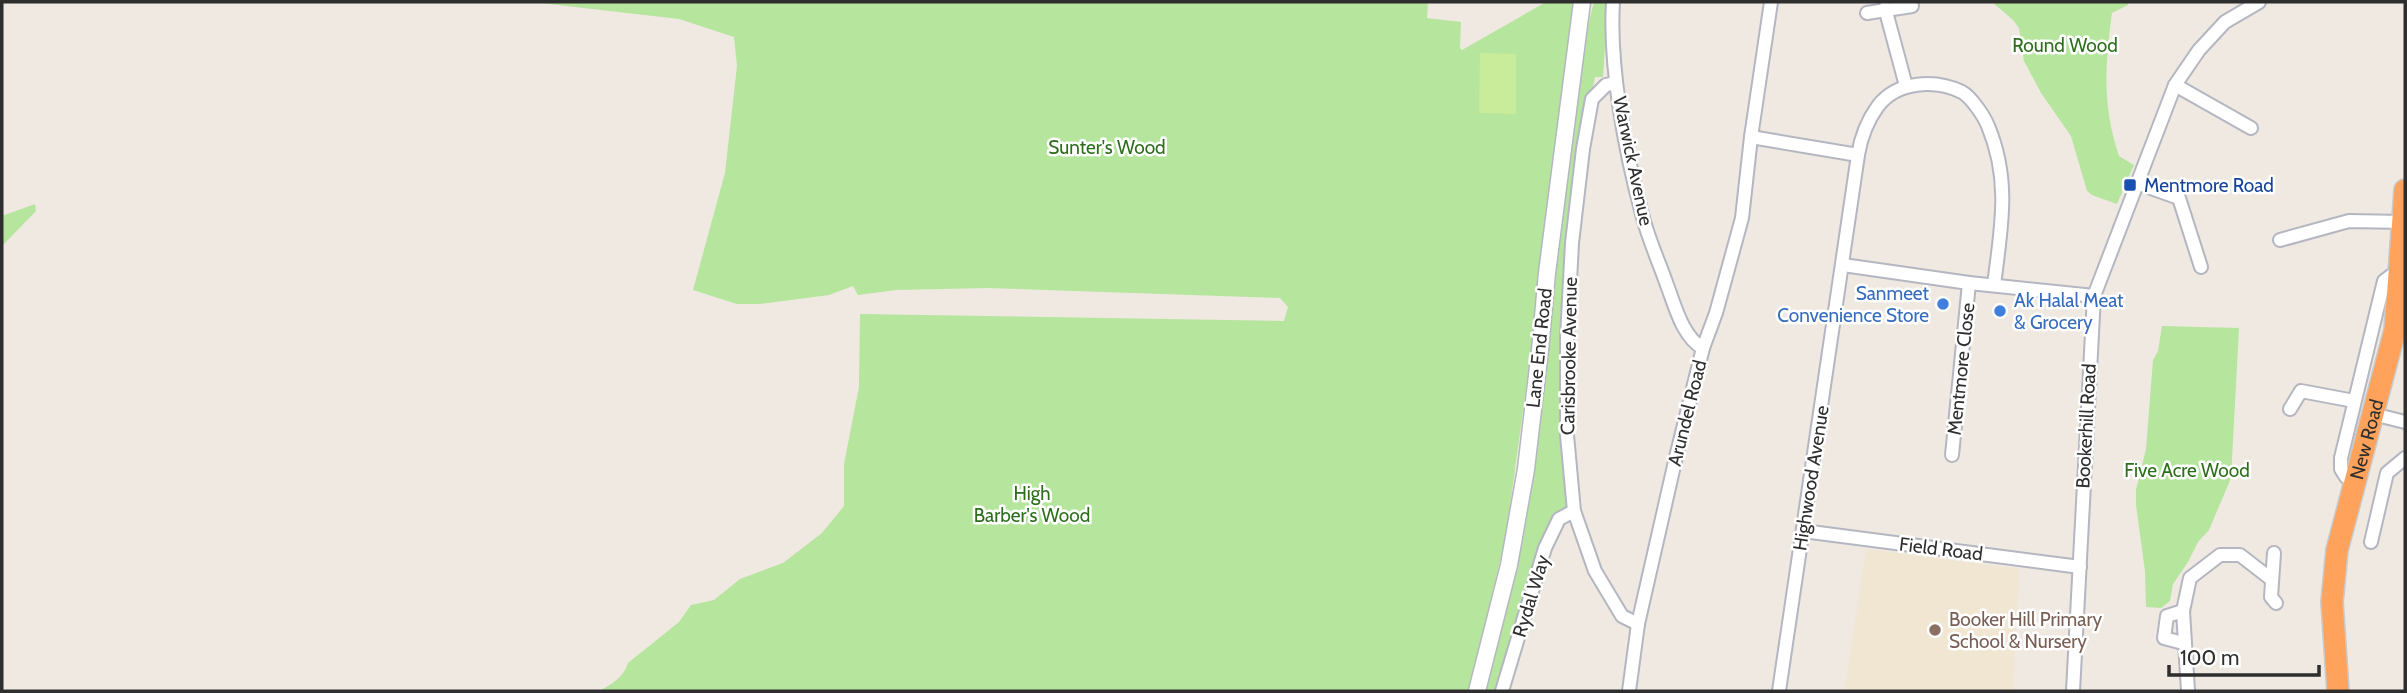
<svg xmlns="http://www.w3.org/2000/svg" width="2407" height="693" viewBox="0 0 2407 693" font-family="Cabin,sans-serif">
	<rect width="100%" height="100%" fill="#efe9e1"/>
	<path fill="#f0e6d1" d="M 1866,549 L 2019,569 L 2013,691 L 1845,691 Z"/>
	<g fill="#b6e59e">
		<path d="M 532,2 L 1428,2 L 1427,18 L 1461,22 L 1460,48 L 1462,50 L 1546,2 L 1579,2 L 1506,535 L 1470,691 L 599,691 C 611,685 624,677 628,663 L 679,622 L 691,605 L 714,600 L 740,579 L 783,563 L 822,533 L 844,506 L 844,464 L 859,387 L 860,314 L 1284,321 L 1288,307 L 1280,298 L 989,288 L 896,290 L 858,295 L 853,286 L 829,295 L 760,304 L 737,304 L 693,290 L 725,173 L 737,66 L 734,37 L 679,19 Z"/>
		<path d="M 1594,2 L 1608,2 L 1603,77 L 1595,77 L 1585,125 L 1570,232 L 1571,503 L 1561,514 L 1500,691 L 1484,691 L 1501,629 L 1522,520 L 1575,77 Z"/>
		<path d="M 1992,2 L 2128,2 L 2128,5 L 2112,13 C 2105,65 2102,105 2119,156 L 2134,165 L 2117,204 L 2092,195 L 2087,191 L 2071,136 L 2041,93 L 2024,61 L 2019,28 L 2013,20 Z"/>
		<path d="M 35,204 L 36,211 L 2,246 L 2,216 Z"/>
		<path d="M 2162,326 L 2239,328 L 2231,478 L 2209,530 L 2198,542 L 2188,562 L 2173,584 L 2170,601 L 2161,608 L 2146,607 L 2145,571 L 2136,505 L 2136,490 L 2146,449 L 2153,360 L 2158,351 Z"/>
	</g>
	<path fill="#c9ec9a" d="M 1480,53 L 1516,54 L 1516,114 L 1479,113 Z"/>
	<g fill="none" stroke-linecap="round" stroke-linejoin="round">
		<g stroke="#b4b7c1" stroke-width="16">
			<g id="street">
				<path d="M 1613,2 C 1609,66 1625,151 1642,214 C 1648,238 1659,262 1667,285 C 1675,306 1683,338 1703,348"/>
				<path d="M 1885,8 L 1906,86"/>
				<path d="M 1867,13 L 1912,6"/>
				<path d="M 1616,83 L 1606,85 L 1592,99 L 1583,149 L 1572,243 L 1567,337 L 1567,435 L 1574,511 L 1595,571 L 1622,616 L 1638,624"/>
				<path d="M 2175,85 L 2251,128"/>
				<path d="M 1751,137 L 1858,155"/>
				<path d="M 2137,183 L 2179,198 L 2201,267"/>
				<path d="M 2280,240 L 2349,221 L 2404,222"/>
				<path d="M 1843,265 L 1969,283 L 2094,296"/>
				<path d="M 2290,409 L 2301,391 L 2354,401"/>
				<path d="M 2373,414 L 2405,422"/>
				<path d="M 1952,455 L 1969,283"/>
				<path d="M 2355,479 L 2346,477 L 2341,469 L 2341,458 L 2384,281 L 2392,275 L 2400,273"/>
				<path d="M 1803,531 L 2080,567"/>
				<path d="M 2371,542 L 2387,473 L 2405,458"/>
				<path d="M 2274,553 L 2271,597 L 2276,603"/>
				<path d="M 2183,611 L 2190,578 L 2220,555 L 2240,555 L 2271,579"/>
				<path d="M 2183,643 L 2164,638 L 2167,616 L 2183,611 L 2188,691"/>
				<path d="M 1502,691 L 1545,548 L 1559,519 L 1574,511"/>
				<path d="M 1629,691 L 1638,624 L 1676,457 L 1703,348 L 1716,313 L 1742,218 L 1751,137 L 1771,2"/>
				<path d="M 1779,691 L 1858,155 C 1861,137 1867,121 1878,106 C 1897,81 1935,79 1962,92 C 1971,97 1984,116 1988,126 C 2011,181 2001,228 1994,285"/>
				<path d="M 2073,691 L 2094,296 L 2175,85 L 2199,50 L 2225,22 L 2259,2"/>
			</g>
		</g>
		<g stroke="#b4b7c1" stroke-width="19">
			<path id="secondary" d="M 1477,691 L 1509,565 L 1526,469 L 1540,350 L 1547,273 L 1582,2"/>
		</g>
		<g stroke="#c9c9c9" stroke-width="24">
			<g id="highway">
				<path id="s1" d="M 2338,691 L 2332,602 L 2337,550 L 2395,330 L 2405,190"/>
			</g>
		</g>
		<use href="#street" stroke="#fff" stroke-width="12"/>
		<use href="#secondary" stroke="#fff" stroke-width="16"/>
		<use href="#highway" stroke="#ffa35c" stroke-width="21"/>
	</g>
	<rect fill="#1a4fb4" stroke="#fff" stroke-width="2.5" x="2123" y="178" width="14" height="14" rx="3.5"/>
	<g fill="#3f7fe0" stroke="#fff" stroke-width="2.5">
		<circle cx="1943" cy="304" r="7"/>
		<circle cx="2000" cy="311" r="7"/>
	</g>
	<circle fill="#8d6e63" stroke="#fff" stroke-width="2.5" cx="1935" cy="630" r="7"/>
	<g text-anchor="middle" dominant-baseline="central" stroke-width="5" stroke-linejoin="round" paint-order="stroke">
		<g font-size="19" fill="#2c6e1b" stroke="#fff">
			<text x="2065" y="45">Round Wood</text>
			<text x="1107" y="147">Sunter's Wood</text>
			<text x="2187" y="470">Five Acre Wood</text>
			<text x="1032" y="493">High<tspan x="1032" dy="22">Barber's Wood</tspan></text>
		</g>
		<g font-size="19" fill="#2e2e2e" stroke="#fff">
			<text transform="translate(1633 161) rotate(78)">Warwick Avenue</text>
			<text transform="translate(1539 348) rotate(-84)">Lane End Road</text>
			<text transform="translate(1569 356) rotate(-89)">Carisbrooke Avenue</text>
			<text transform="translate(1961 369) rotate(-84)">Mentmore Close</text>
			<text transform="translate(1687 413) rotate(-76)">Arundel Road</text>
			<text transform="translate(2086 426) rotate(-87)">Bookerhill Road</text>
			<text stroke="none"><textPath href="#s1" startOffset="256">New Road</textPath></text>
			<text transform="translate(1811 478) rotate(-81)">Highwood Avenue</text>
			<text transform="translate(1941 549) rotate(7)">Field Road</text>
			<text transform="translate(1531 596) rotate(-73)">Rydal Way</text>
		</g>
		<g font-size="19" fill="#164399" stroke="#fff" text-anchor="start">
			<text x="2144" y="185">Mentmore Road</text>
		</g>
		<g font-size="19" fill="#366cbe" stroke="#fff" text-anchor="end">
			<text x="1929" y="293">Sanmeet<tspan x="1929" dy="22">Convenience Store</tspan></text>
			<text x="2014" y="300" text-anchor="start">Ak Halal Meat<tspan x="2014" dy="22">&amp; Grocery</tspan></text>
		</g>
		<g font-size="19" fill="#785e54" stroke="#fff" text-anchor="start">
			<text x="1949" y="619">Booker Hill Primary<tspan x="1949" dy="22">School &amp; Nursery</tspan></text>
		</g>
	</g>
	<rect width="2407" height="693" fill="none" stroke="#2e2e2e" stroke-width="7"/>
	<path d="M2169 665v10h150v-10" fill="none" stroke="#2e2e2e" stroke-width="3.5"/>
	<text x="2180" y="665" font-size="21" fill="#2e2e2e" stroke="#ffffff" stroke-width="5" paint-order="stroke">100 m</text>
</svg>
